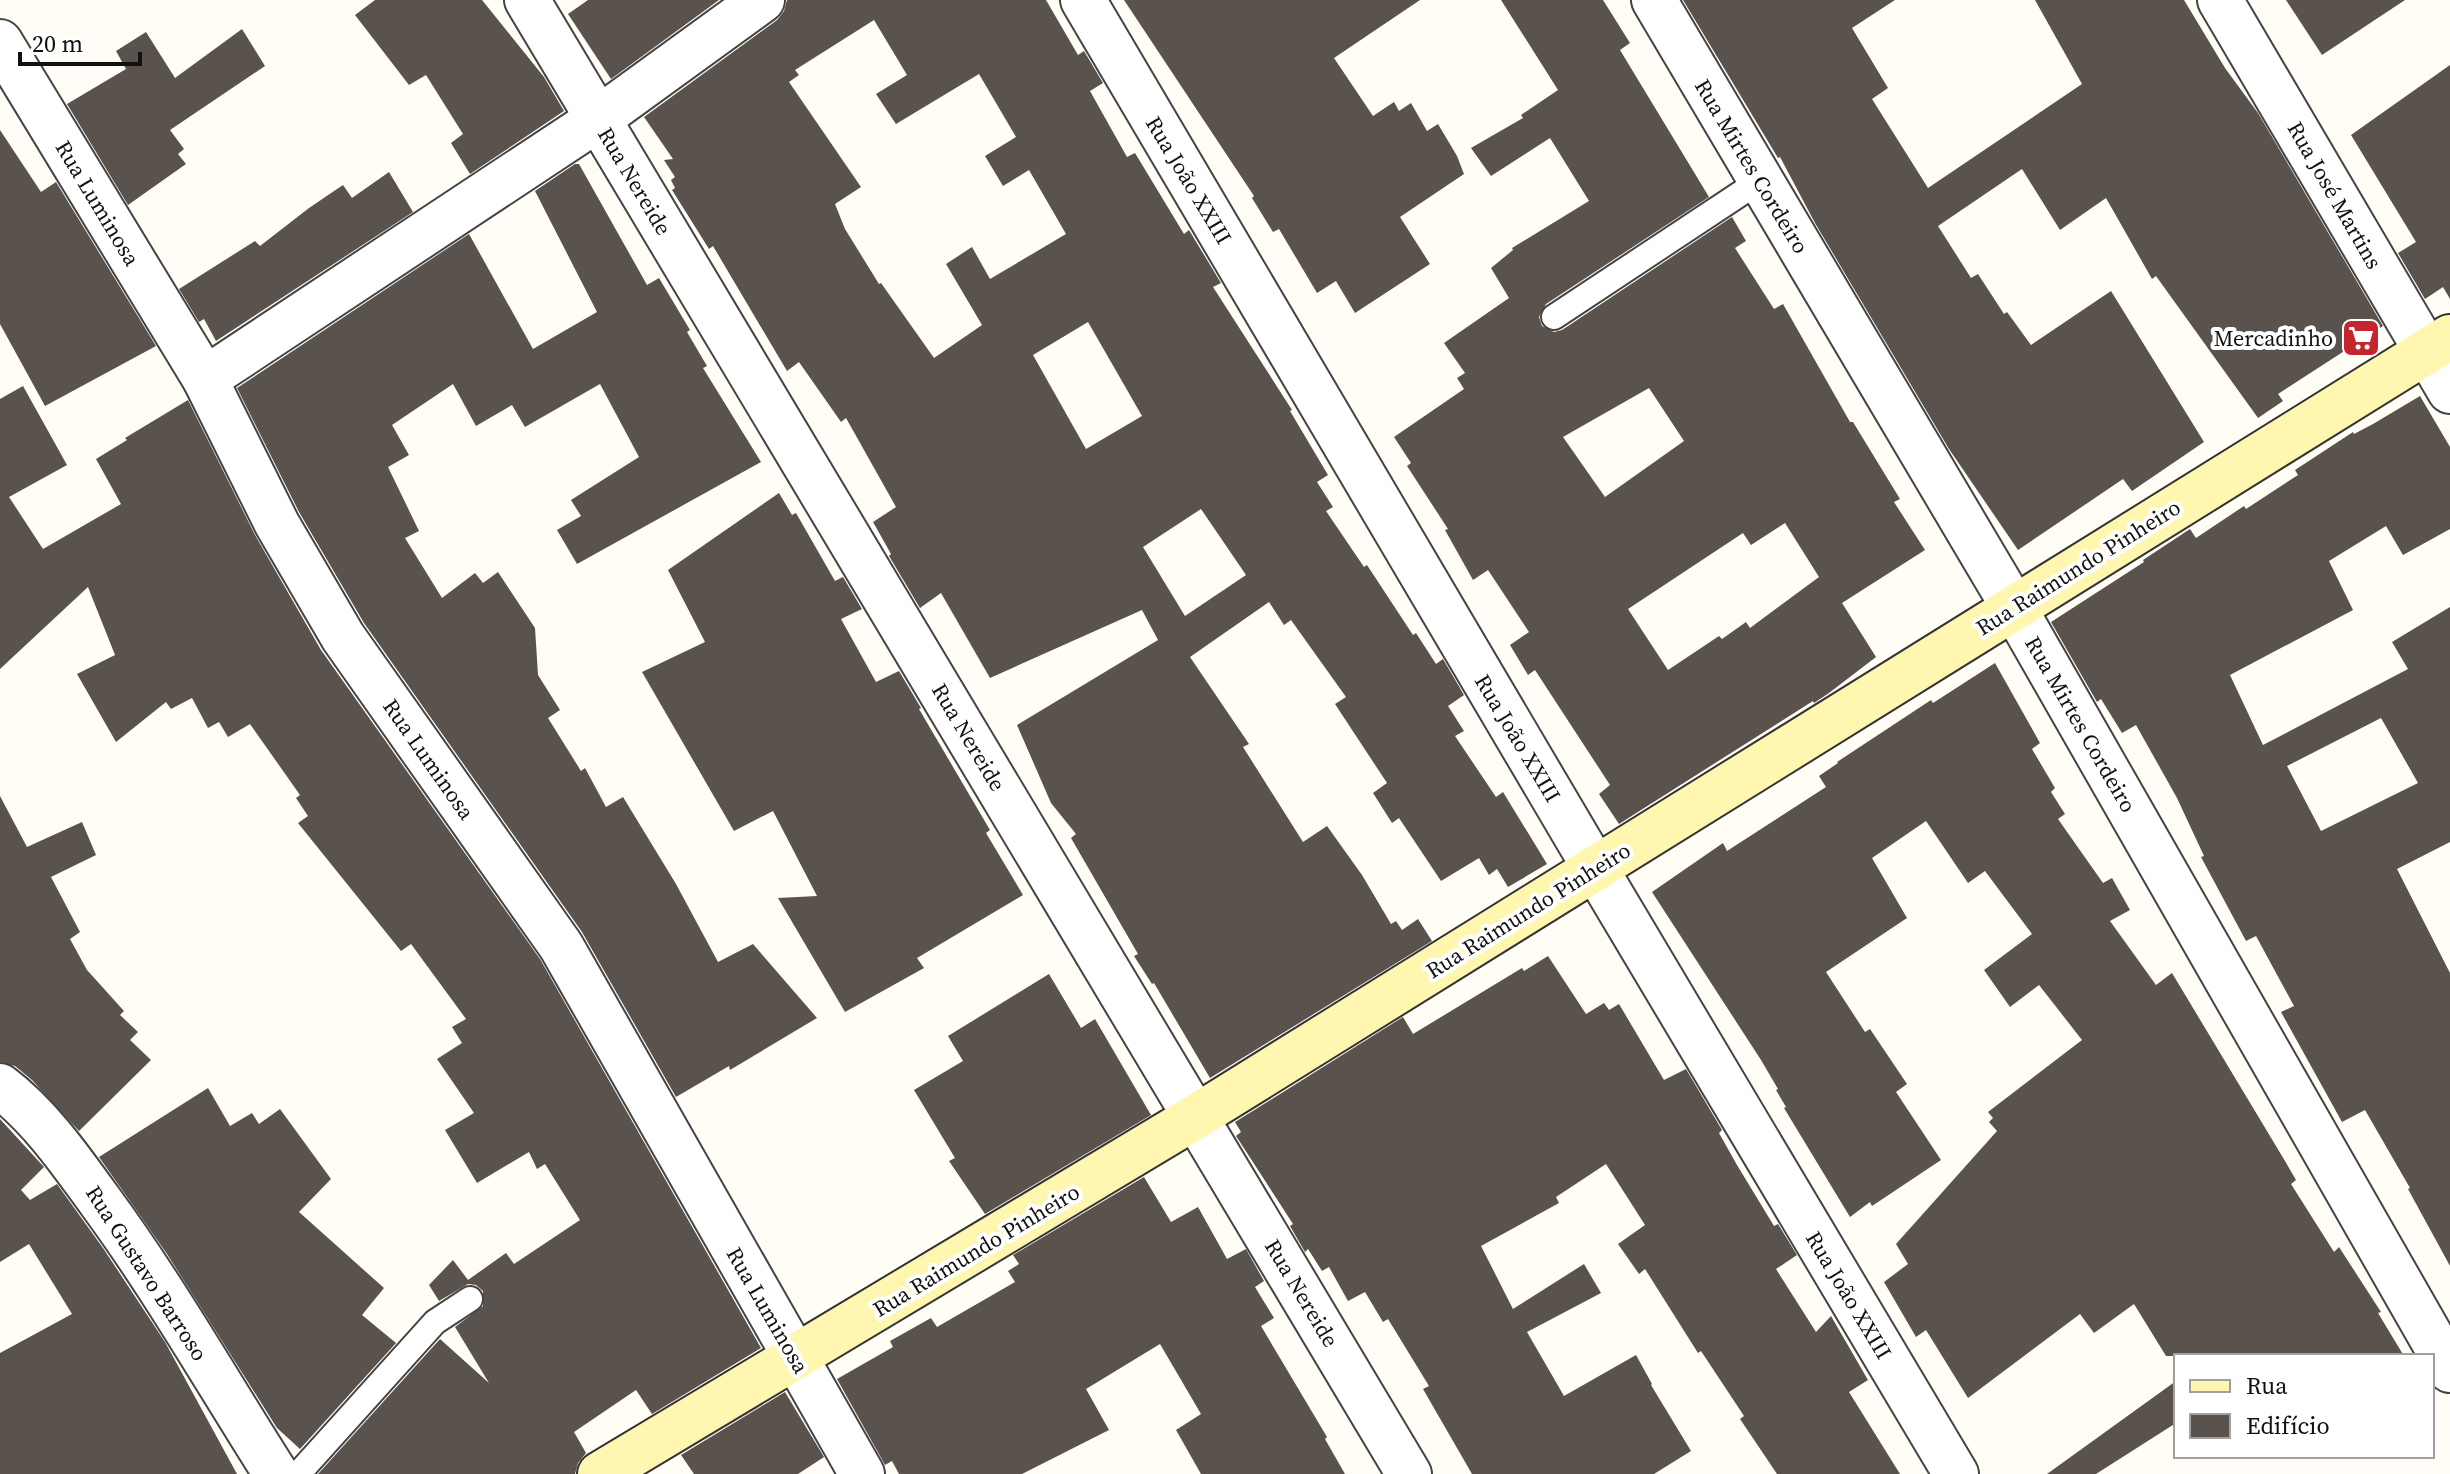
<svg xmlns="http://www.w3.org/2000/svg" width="2450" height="1474" viewBox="0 0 2450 1474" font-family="'Source Serif 4',serif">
	<rect width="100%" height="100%" fill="#fffdf5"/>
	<g fill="#5a524d" fill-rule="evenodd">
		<path d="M 375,0 L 482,0 L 544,77 L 564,111 L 470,174 L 451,143 L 463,134 L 426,75 L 409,85 L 355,15 Z"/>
		<path d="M 588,0 L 719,0 L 611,79 L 568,14 Z"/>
		<path d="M 787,0 L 1046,0 L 1078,55 L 1084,51 L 1103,83 L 1090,91 L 1127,157 L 1135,153 L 1184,234 L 1189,230 L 1221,283 L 1213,287 L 1292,410 L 1290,411 L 1328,475 L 1317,482 L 1333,507 L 1326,511 L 1364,567 L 1367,565 L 1413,635 L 1416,633 L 1436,664 L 1443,659 L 1464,695 L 1448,706 L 1464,731 L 1455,736 L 1496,797 L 1503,792 L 1547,864 L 1508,887 L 1497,869 L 1489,875 L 1479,858 L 1441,881 L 1399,818 L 1392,823 L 1373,793 L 1387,783 L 1335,704 L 1346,697 L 1291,620 L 1284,625 L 1269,602 L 1190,657 L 1249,744 L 1243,747 L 1303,842 L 1327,826 L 1362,875 L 1391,924 L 1396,921 L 1402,930 L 1418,919 L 1432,941 L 1210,1078 L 1154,983 L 1152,984 L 1134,956 L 1138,954 L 1071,838 L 1076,834 L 1051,803 L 1017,725 L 1158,640 L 1142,610 L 990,678 L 941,593 L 920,608 L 889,556 L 891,554 L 873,522 L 896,507 L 846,418 L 841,422 L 799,362 L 787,371 L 713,246 L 709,249 L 672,190 L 675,188 L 671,180 L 675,177 L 664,160 L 673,159 L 644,117 L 777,20 L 784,11 ZM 874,20 L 907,75 L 876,94 L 896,124 L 979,74 L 1016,137 L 985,156 L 1003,186 L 1029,170 L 1066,234 L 990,279 L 972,247 L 946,264 L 982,325 L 934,358 L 881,283 L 879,284 L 845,229 L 835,204 L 861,187 L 789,82 L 799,75 L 795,70 ZM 1088,322 L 1142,416 L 1086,449 L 1033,355 ZM 1201,509 L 1246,575 L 1185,616 L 1143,547 Z"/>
		<path d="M 1124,0 L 1420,0 L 1334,58 L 1373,116 L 1394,102 L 1399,111 L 1411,103 L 1427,131 L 1438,124 L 1457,156 L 1464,174 L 1400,217 L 1430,264 L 1355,313 L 1336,281 L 1317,293 L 1279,229 L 1273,232 L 1252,198 L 1254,196 Z"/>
		<path d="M 1501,0 L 1603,0 L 1630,43 L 1620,50 L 1709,197 L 1546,304 L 1539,317 L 1542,326 L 1554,332 L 1562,330 L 1732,217 L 1746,241 L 1735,248 L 1774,309 L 1783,304 L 1850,422 L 1853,422 L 1900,499 L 1894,502 L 1925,550 L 1842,603 L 1876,657 L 1829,693 L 1814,703 L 1813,701 L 1619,824 L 1599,794 L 1610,785 L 1535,670 L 1528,675 L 1510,645 L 1529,632 L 1488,570 L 1473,580 L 1445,530 L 1448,529 L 1407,466 L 1411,463 L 1394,437 L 1464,389 L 1457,378 L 1465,373 L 1444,343 L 1509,298 L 1491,268 L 1513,250 L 1512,248 L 1589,201 L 1550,138 L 1491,176 L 1471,148 L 1523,118 L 1521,115 L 1558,90 ZM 1649,388 L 1684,441 L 1605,497 L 1563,437 ZM 1785,523 L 1819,577 L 1750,628 L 1746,622 L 1722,639 L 1719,636 L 1668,670 L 1628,609 L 1743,533 L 1751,545 Z"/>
		<path d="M 1683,0 L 1895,0 L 1852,28 L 1888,88 L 1872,99 L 1928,188 L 2082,84 L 2035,0 L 2184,0 L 2225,68 L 2258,113 L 2383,326 L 2278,394 L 2283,401 L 2258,418 L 2156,276 L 2152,279 L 2106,198 L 2060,230 L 2022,169 L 1938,226 L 1971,278 L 1978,274 L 2004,314 L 2007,312 L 2031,345 L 2111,291 L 2204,442 L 2132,491 L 2123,479 L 2018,550 L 1949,449 L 1815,223 L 1780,157 L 1778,158 Z"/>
		<path d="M 2286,0 L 2405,0 L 2322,55 Z"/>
		<path d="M 242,29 L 265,66 L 170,130 L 184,149 L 178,154 L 186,164 L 128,205 L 67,104 L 126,69 L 116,51 L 146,32 L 175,78 Z"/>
		<path d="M 2450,65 L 2450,299 L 2443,287 L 2425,299 L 2398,253 L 2416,242 L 2351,135 Z"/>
		<path d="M 0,130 L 41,192 L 56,182 L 156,346 L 45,406 L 0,324 Z"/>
		<path d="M 575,164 L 579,164 L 647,285 L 659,278 L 690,330 L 687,332 L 707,366 L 703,368 L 761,462 L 577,564 L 557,530 L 581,516 L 571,500 L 639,457 L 600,384 L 525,427 L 512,405 L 476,426 L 453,384 L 392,425 L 409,455 L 388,467 L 419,531 L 405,538 L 442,598 L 475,573 L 483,583 L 498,572 L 535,628 L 538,675 L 560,710 L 548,718 L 581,771 L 585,768 L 606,807 L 623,797 L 676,884 L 718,962 L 753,944 L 817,1018 L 730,1070 L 729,1066 L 676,1097 L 582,932 L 364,623 L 299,512 L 237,388 L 469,234 L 533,349 L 597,312 L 535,191 Z"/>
		<path d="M 389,172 L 413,212 L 216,341 L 204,319 L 199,322 L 179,289 L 255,241 L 260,246 L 309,208 L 343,185 L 352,198 Z"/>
		<path d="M 23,386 L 67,465 L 9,497 L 43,549 L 121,504 L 96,459 L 127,440 L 125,438 L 188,400 L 255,535 L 321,650 L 540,959 L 761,1348 L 652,1414 L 636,1390 L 574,1432 L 586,1453 L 578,1463 L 575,1474 L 318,1474 L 440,1339 L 489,1383 L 455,1327 L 483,1306 L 483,1291 L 476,1285 L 468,1284 L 439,1301 L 429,1285 L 453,1260 L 468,1280 L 506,1253 L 514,1264 L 580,1220 L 545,1164 L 537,1169 L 529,1152 L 477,1183 L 445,1130 L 474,1113 L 437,1059 L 462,1043 L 452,1027 L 466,1019 L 411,944 L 401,951 L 298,823 L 308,816 L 296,798 L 300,795 L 250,724 L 228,737 L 219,722 L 208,728 L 192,698 L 171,709 L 166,702 L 116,742 L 77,674 L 115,655 L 88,587 L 0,669 L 0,399 Z"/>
		<path d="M 2420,396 L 2450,447 L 2450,529 L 2403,555 L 2386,526 L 2329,561 L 2353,610 L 2230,675 L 2263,745 L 2408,669 L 2392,642 L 2450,607 L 2450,842 L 2397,869 L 2450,973 L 2450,1266 L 2408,1189 L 2410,1188 L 2365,1110 L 2342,1122 L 2281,1012 L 2294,1006 L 2256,936 L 2246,941 L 2201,857 L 2204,856 L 2177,798 L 2136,725 L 2122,733 L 2101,699 L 2097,702 L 2051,622 L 2144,562 L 2143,560 L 2190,529 L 2196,538 L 2244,506 L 2246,509 L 2298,475 L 2295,470 L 2353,432 L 2354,434 L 2373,424 ZM 2381,718 L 2418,783 L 2321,831 L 2287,766 Z"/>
		<path d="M 779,493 L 792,515 L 796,513 L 835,581 L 843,577 L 862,609 L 841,619 L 876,682 L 899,671 L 921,708 L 919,709 L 990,830 L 986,833 L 1023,895 L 917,958 L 924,968 L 845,1012 L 778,898 L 817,896 L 773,811 L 734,831 L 642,672 L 705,642 L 668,570 Z"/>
		<path d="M 1995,663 L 2040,743 L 2032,749 L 2055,788 L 2051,792 L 2065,814 L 2058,819 L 2103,883 L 2112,878 L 2130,910 L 2110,921 L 2156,985 L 2172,973 L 2285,1161 L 2296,1180 L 2291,1184 L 2334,1252 L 2339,1247 L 2381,1312 L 2378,1313 L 2404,1356 L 2166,1356 L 2134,1304 L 2094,1333 L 2080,1314 L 1968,1398 L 1926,1330 L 1916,1337 L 1884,1282 L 1908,1264 L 1896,1244 L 1997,1131 L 1989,1122 L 1993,1118 L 1988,1112 L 2082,1040 L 2039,985 L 2010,1007 L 1984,970 L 2032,934 L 1985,871 L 1968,883 L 1926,821 L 1872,858 L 1907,918 L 1826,972 L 1865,1032 L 1870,1029 L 1907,1084 L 1896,1092 L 1941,1160 L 1872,1206 L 1870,1202 L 1850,1217 L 1784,1108 L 1786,1107 L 1776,1090 L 1778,1089 L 1761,1060 L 1652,892 L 1723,843 L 1727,851 L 1826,787 L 1819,776 L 1838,763 L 1837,762 L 1931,700 L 1933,703 Z"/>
		<path d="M 0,796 L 27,847 L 82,822 L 96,855 L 51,877 L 80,932 L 70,939 L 87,970 L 124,1011 L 120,1015 L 138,1032 L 130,1040 L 151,1060 L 79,1131 L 32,1080 L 15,1066 L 0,1062 Z"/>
		<path d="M 1548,956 L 1586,1014 L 1604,1003 L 1609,1010 L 1619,1004 L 1664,1080 L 1686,1069 L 1722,1130 L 1719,1133 L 1737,1165 L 1774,1226 L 1778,1224 L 1797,1255 L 1776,1269 L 1816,1332 L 1831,1316 L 1868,1380 L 1849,1392 L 1900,1474 L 1777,1474 L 1740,1419 L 1744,1416 L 1701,1351 L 1698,1353 L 1645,1269 L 1639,1274 L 1618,1244 L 1645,1225 L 1606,1164 L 1556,1197 L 1559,1203 L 1481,1246 L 1513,1309 L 1584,1264 L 1601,1293 L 1527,1332 L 1564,1396 L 1636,1355 L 1652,1384 L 1651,1385 L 1691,1451 L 1654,1474 L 1472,1474 L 1423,1389 L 1429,1386 L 1388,1319 L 1383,1322 L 1365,1292 L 1348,1301 L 1329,1267 L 1322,1271 L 1308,1249 L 1305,1252 L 1290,1226 L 1293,1224 L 1236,1136 L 1241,1132 L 1235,1122 L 1403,1017 L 1413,1034 L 1522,968 L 1524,971 Z"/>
		<path d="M 1049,974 L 1081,1028 L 1095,1019 L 1151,1115 L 985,1214 L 949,1161 L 955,1158 L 914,1090 L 963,1061 L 948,1036 Z"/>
		<path d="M 208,1088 L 230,1126 L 252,1113 L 259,1124 L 280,1109 L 331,1179 L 299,1212 L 384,1288 L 362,1315 L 396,1343 L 300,1449 L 277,1428 L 167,1254 L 99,1157 Z"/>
		<path d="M 0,1119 L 44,1167 L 21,1190 L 30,1200 L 57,1184 L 103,1248 L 165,1342 L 237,1474 L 0,1474 L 0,1353 L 72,1314 L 29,1244 L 0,1262 Z"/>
		<path d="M 1144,1177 L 1171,1222 L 1198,1207 L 1227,1259 L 1246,1249 L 1264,1281 L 1255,1287 L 1274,1318 L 1261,1326 L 1327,1437 L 1325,1439 L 1345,1474 L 1201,1474 L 1176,1430 L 1201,1414 L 1160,1344 L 1086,1389 L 1109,1430 L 1022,1474 L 899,1474 L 892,1461 L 885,1465 L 837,1379 L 893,1347 L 890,1341 L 931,1318 L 937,1327 L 1015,1282 L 1008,1271 L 1019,1264 L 1013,1255 Z"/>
		<path d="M 2176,1381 L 2176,1423 L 2096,1474 L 2047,1474 Z"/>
		<path d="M 785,1392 L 824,1457 L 798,1474 L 694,1474 L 681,1455 Z"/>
	</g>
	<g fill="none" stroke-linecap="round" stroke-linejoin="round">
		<g stroke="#444" stroke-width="28">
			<g id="lane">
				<path d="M 1554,317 L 1761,180"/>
				<path d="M 298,1474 L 435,1322 L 470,1299"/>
			</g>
		</g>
		<g stroke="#444" stroke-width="48">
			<g id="street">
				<path d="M 527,0 L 1409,1474"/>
				<path d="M 1083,0 L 1595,868 L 1956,1474"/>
				<path d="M 1654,0 L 2013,606 L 2450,1370"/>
				<path d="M 2220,0 L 2450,391"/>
				<path d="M 0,42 L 205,379 L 277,524 L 343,637 L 561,946 L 862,1474"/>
				<path d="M 205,379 L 598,119 L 762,0"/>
				<path d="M 0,1086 C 40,1116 71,1161 100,1201 C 164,1288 218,1383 276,1474"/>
			</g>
		</g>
		<g stroke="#333" stroke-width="48">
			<path id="secondary" d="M 600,1474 L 1197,1116 L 2450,337"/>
		</g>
		<use href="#lane" stroke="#fff" stroke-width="24"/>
		<use href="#street" stroke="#fff" stroke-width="44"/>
		<use href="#secondary" stroke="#fff6b0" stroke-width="44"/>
	</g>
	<defs>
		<g id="supermarket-square" transform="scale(2)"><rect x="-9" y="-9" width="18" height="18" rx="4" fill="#c4262e" stroke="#fff"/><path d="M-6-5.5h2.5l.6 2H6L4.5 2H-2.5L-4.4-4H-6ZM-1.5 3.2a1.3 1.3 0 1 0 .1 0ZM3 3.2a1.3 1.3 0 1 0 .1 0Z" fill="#fff"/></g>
	</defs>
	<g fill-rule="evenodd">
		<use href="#supermarket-square" x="2361" y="338"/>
	</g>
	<g text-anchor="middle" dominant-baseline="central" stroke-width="8" stroke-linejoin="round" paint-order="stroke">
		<g font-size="22" fill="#111" stroke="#fff">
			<text transform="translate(1752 166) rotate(59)">Rua Mirtes Cordeiro</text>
			<text transform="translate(1189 180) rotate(59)">Rua João XXIII</text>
			<text transform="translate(635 181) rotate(59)">Rua Nereide</text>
			<text transform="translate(2335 195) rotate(60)">Rua José Martins</text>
			<text transform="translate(98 203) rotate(59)">Rua Luminosa</text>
			<text transform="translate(2078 567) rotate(-32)">Rua Raimundo Pinheiro</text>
			<text transform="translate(2081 724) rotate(60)">Rua Mirtes Cordeiro</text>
			<text transform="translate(969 737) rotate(59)">Rua Nereide</text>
			<text transform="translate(1518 738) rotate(59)">Rua João XXIII</text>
			<text transform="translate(429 759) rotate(55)">Rua Luminosa</text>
			<text transform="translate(1528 910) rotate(-32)">Rua Raimundo Pinheiro</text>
			<text transform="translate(976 1250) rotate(-31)">Rua Raimundo Pinheiro</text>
			<text transform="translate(147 1273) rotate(57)">Rua Gustavo Barroso</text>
			<text transform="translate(1302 1293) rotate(59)">Rua Nereide</text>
			<text transform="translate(1849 1295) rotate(59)">Rua João XXIII</text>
			<text transform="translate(768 1310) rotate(60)">Rua Luminosa</text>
		</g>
		<g font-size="22" fill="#111" stroke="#fff" text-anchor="end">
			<text x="2333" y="338">Mercadinho</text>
		</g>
	</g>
	<rect x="2174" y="1354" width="260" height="104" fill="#ffffff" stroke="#a0a0a0" stroke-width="2"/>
	<rect x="2190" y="1380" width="40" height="12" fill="#fff6b0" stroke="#a0a0a0" stroke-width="2"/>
	<text x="2246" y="1394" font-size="24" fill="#111111">Rua</text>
	<rect x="2190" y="1414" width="40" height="24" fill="#5a524d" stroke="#a0a0a0" stroke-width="2"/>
	<text x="2246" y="1434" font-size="24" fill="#111111">Edifício</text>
	<path d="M20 52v12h120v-12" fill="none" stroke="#111111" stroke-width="4"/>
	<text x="32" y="52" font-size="24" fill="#111111" stroke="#ffffff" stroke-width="6" paint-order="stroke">20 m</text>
</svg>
